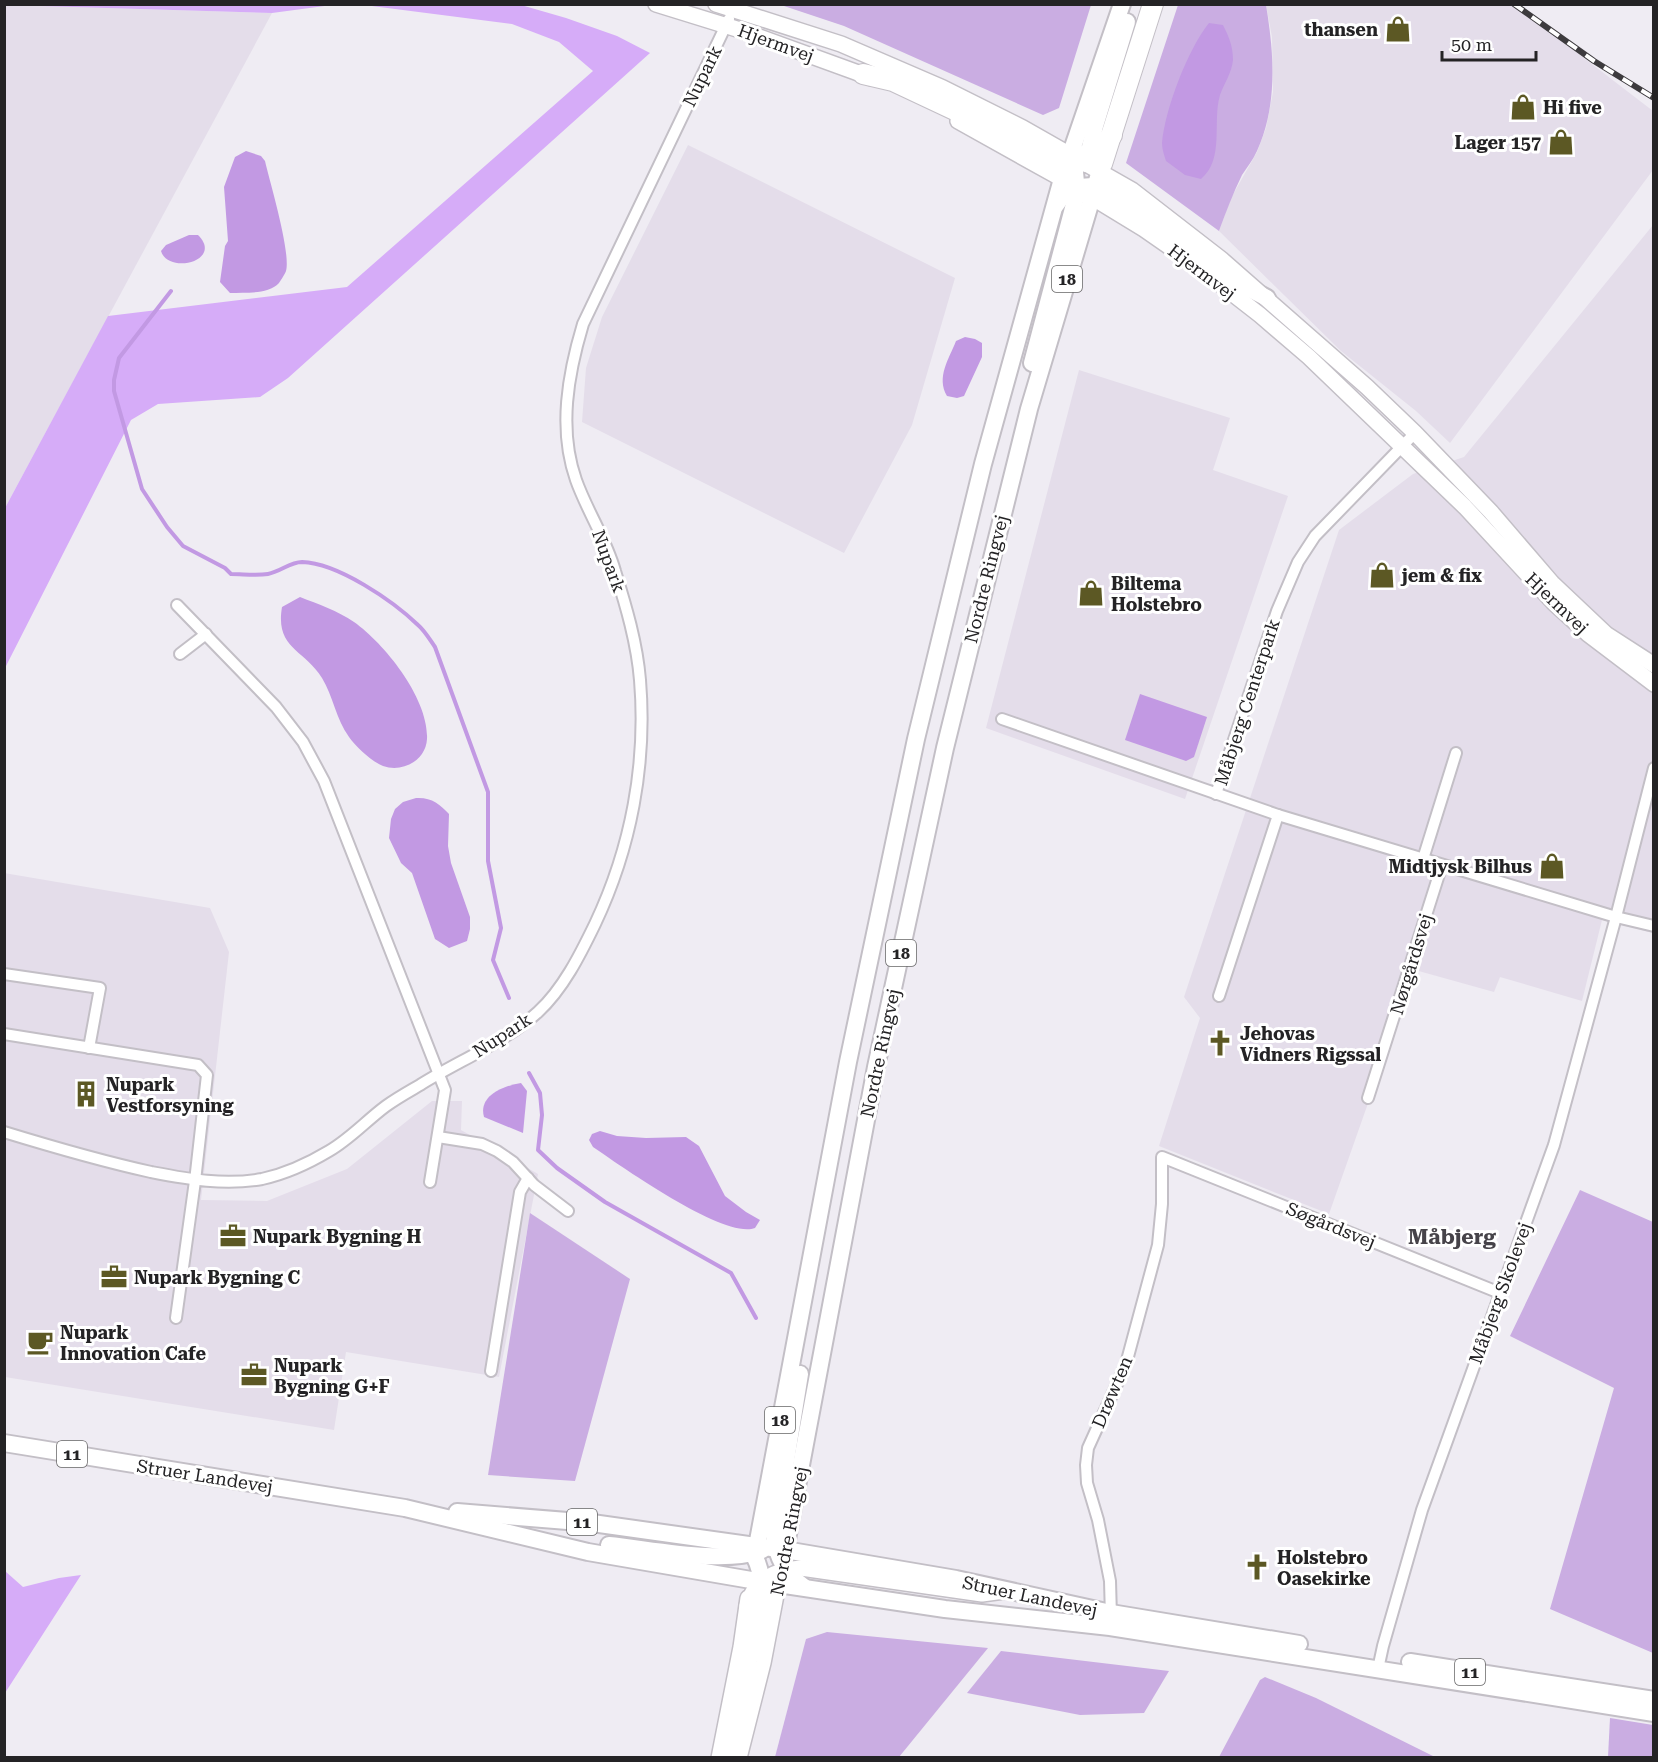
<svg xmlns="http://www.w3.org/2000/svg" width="1658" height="1762" viewBox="0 0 1658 1762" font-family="'Roboto Serif',serif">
	<rect width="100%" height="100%" fill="#efecf3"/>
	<g fill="#e4ddea">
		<path d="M 5,5 L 272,13 L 5,508 Z"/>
		<path d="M 1266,5 L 1515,5 L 1653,111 L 1653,170 L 1450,443 L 1416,411 L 1341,351 L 1219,231 L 1231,198 L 1257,152 L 1266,128 L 1273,92 L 1272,37 Z"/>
		<path d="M 688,145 L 955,278 L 912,425 L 844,553 L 582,422 L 586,368 L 602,317 Z"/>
		<path d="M 1653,225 L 1653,933 L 1602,920 L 1582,1001 L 1500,977 L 1494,992 L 1415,970 L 1329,1214 L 1159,1146 L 1200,1018 L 1184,997 L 1339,530 L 1413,474 L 1464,457 Z"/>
		<path d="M 1079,370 L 1230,418 L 1213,470 L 1288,496 L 1185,799 L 986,728 Z"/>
		<path d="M 4,873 L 210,908 L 229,952 L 201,1200 L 267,1201 L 347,1169 L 432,1101 L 462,1101 L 461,1130 L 538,1174 L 499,1377 L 346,1352 L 334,1430 L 5,1377 Z"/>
	</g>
	<g fill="#caade2">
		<path d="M 781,5 L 1091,5 L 1059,108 L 1043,115 L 844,26 Z"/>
		<path d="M 1178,5 L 1266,5 C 1274,53 1278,105 1257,151 C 1253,160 1247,167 1242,175 C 1233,193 1226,212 1219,231 L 1126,163 Z"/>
		<path d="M 1580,1190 L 1653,1222 L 1653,1653 L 1550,1609 L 1614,1388 L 1510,1336 Z"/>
		<path d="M 530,1213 L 630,1279 L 575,1481 L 488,1475 Z"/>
		<path d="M 827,1632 L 988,1648 L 899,1757 L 775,1757 L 806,1639 Z"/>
		<path d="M 1001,1651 L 1169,1671 L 1144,1713 L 1080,1715 L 967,1693 Z"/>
		<path d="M 1265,1677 L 1316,1698 L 1435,1757 L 1219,1757 L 1260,1680 Z"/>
		<path d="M 1610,1718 L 1653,1725 L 1653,1757 L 1608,1757 Z"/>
	</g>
	<g fill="#d6acf8">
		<path d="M 7,5 L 332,5 L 272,13 Z"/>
		<path d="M 364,5 L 521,5 L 566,18 L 617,36 L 650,53 L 288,378 L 260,397 L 158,404 L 131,420 L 5,668 L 5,508 L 108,316 L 347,287 L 593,71 L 559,42 L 512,24 Z"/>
		<path d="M 5,1571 L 23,1587 L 59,1578 L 81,1575 L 5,1693 Z"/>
	</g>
	<g fill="#c299e3">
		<path d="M 1209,23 L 1223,25 C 1229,37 1233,46 1233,60 C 1232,72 1224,84 1220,95 C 1212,122 1225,159 1201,179 L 1185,175 L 1166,161 C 1164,155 1162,149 1162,143 C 1165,109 1188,49 1209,23 Z"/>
		<path d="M 246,151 L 261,156 L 265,161 C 270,183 291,252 286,271 C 285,274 281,280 279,283 C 268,295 245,292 230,293 L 220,282 L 225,246 L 228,241 L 224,187 L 235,157 Z"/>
		<path d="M 189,235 L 198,235 C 224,261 168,275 161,251 L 166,245 Z"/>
		<path d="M 965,337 L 975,339 L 982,343 L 982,357 L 964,396 L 957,398 L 947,396 C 936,377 949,359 956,341 Z"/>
		<path d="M 300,597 C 318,604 338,611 354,622 C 385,644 429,699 427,739 C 426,760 403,773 383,766 C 371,761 356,747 349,737 C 336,719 333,696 322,678 C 304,649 275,649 282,607 Z"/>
		<path d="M 1140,694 L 1207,717 L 1194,757 L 1186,761 L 1125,740 Z"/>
		<path d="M 416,798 C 431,797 440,804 449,814 L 448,846 L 451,863 L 470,917 L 470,929 L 467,941 L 449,948 L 435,939 L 412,873 L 401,863 L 389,838 L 391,819 L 395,809 L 403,802 Z"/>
		<path d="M 521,1083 L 527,1091 L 523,1133 L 484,1117 C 478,1096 503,1086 521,1083 Z"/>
		<path d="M 600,1131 L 617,1136 L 646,1138 L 686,1137 L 699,1146 L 725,1196 L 746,1212 L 760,1220 L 755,1228 C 725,1240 621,1166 593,1147 L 589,1140 L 592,1134 Z"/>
	</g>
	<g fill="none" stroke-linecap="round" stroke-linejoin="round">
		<g stroke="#c299e3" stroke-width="4">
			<path d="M 171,291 L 119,358 L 114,380 L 114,391 L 142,489 L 167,527 L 183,546 L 225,568 L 231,574 C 243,574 256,576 268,574 C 280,572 290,562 302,562 C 338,563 393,601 418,625 C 425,631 430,640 435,647 L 488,792 L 488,861 L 501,928 L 493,960 L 509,998"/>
			<path d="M 529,1073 L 540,1093 L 542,1115 L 538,1150 L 557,1168 L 605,1202 L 731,1273 L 756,1318"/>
		</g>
		<g stroke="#c3bfc6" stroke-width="14">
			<g id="street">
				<path d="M 177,605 L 276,707 L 303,742 L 324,781 L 445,1090 L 430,1182"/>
				<path d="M 180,654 L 206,634"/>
				<path d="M 1002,719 L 1278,815 L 1616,917 L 1654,926"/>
				<path d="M 1216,794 L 1277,611 L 1298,562 L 1315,536 L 1415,433"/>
				<path d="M 1423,859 L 1456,753"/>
				<path d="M 4,974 L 100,988 L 89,1048"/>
				<path d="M 1219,996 L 1278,815"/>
				<path d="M 4,1034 L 198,1065 L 207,1075 L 195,1181 L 176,1318"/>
				<path d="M 1368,1098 L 1442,865"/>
				<path d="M 4,1132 C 53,1147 101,1161 151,1172 C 188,1179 224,1186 262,1179 C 285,1174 309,1163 329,1151 C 350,1139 367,1120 386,1106 C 397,1098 408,1092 420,1085 C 458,1061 504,1043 538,1012 C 563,989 580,955 595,924 C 631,848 647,764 640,680 C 637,643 626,606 615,571 C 606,539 587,511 576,480 C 558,429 568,374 583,324 L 729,19"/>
				<path d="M 438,1137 L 482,1144 L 497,1151 L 513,1162 L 534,1185 L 568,1211"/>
				<path d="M 491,1371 L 520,1192 L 528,1178"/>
				<path d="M 1111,1617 L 1110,1581 L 1098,1520 L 1087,1483 L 1086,1465 L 1088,1448 L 1126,1364 L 1158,1245 L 1162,1204 L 1162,1157 L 1500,1293"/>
				<path d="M 1378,1669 L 1383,1646 L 1422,1510 L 1554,1145 L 1616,917 L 1654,768"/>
			</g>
		</g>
		<g stroke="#c3bfc6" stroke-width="18">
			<g id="secondary">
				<path d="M 656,4 L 740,30 L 872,78"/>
				<path d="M 716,4 L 841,44 L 943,88 L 1023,128 L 1132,190 L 1221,259 L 1367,387 L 1415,433 L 1491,512 L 1552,583 L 1606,634 L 1654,665"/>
				<path d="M 958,121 L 1062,179 L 1144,229 L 1197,266 L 1260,315 L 1309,357 L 1465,507 L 1553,602 L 1588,634 L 1654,684"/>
				<path d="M 747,1606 C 755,1579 774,1570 801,1568 L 982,1594 L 1004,1591"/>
				<path d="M 719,1758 L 741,1647 L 748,1598"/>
				<path d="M 739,1758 L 763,1663 L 780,1574"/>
			</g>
		</g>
		<g stroke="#c3bfc6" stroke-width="20">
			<g id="primary">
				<path d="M 1086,164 L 1095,126 L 1127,22"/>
				<path d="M 1056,205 C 1067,187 1086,183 1105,189 L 1236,282 L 1267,298"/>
				<path d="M 1032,363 L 1077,193 L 1075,172 L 1070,155"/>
				<path d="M 800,1374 L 774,1535 C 777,1558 785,1573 804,1587"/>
				<path d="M 4,1443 L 405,1508 L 588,1552 L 751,1580 L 945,1609 L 1110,1627 L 1654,1713"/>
				<path d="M 457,1512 L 592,1523 L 785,1550 L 956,1579 L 1111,1613 L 1299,1644"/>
				<path d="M 609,1545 C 651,1549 724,1565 762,1550"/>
				<path d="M 757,1546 L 848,1062 L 916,739 L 983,464 L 1062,179 L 1122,4"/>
				<path d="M 785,1550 L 876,1067 L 945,748 L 1029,409 L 1102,164"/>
				<path d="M 1410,1662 L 1654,1700"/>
				<path d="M 730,1758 L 761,1595 C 762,1576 760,1561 747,1546"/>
			</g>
		</g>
		<g stroke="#c3bfc6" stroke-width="22">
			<g id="highway">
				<path d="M 863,74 L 893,81 L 1059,159 C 1081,160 1098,153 1112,135"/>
				<path d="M 1102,164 L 1153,4"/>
			</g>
		</g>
		<use href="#street" stroke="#fff" stroke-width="10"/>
		<use href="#secondary" stroke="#fff" stroke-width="15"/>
		<use href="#primary" stroke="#fff" stroke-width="16"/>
		<use href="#highway" stroke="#fff" stroke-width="20"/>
		<g stroke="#3d3b3e" stroke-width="6">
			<path id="rail" d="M 1514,4 L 1594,61 L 1654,98"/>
		</g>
		<use href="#rail" stroke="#fff" stroke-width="4" stroke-dasharray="11" stroke-linecap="butt"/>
	</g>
	<defs>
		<g id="shop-bare" transform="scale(2.07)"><path d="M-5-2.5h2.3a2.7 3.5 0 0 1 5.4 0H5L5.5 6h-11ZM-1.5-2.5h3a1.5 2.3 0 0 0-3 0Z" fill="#5c5824" stroke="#fff" stroke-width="2.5" paint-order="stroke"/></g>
		<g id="church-bare" transform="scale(2.07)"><path d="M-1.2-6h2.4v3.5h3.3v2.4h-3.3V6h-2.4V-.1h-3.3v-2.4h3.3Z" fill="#5c5824" stroke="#fff" stroke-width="2.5" paint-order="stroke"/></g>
		<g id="building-bare" transform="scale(2.07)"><path d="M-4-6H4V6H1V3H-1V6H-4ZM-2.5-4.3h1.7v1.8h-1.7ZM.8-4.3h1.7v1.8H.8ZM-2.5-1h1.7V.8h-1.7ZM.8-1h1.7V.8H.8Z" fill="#5c5824" stroke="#fff" stroke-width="2.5" paint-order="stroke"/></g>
		<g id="office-bare" transform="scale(2.07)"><path d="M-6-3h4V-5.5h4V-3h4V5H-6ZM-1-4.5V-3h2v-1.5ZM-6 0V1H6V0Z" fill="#5c5824" stroke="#fff" stroke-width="2.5" paint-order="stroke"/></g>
		<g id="cafe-bare" transform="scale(2.07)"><path d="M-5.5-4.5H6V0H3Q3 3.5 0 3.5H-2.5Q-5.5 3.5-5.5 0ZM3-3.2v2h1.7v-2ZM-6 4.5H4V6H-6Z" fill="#5c5824" stroke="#fff" stroke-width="2.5" paint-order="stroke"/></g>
	</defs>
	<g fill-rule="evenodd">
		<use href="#shop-bare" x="1398" y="29"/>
		<use href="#shop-bare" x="1523" y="107"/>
		<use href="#shop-bare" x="1561" y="142"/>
		<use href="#shop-bare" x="1382" y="575"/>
		<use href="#shop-bare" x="1091" y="593"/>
		<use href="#shop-bare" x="1552" y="866"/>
		<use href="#church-bare" x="1220" y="1043"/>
		<use href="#building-bare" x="86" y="1094"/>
		<use href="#office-bare" x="233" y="1236"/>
		<use href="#office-bare" x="114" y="1277"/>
		<use href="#cafe-bare" x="40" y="1342"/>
		<use href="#office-bare" x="254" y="1375"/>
		<use href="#church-bare" x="1257" y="1567"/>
	</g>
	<g text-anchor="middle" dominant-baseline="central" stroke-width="6" stroke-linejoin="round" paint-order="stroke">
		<g fill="#fff" stroke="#666566" stroke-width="1.5">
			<rect x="1052" y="266" width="30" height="26" rx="4.5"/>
			<rect x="886" y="940" width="30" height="26" rx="4.5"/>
			<rect x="765" y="1407" width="30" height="26" rx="4.5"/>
			<rect x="57" y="1441" width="30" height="26" rx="4.5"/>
			<rect x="567" y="1509" width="30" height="26" rx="4.5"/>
			<rect x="1455" y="1659" width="30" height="26" rx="4.5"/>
		</g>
		<g font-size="16" font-weight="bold" fill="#242325">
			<text x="1067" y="279">18</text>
			<text x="901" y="953">18</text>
			<text x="780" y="1420">18</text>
			<text x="72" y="1454">11</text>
			<text x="582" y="1522">11</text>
			<text x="1470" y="1672">11</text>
		</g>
		<g font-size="18" font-weight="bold" fill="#242325" stroke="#fff" text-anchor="start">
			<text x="1378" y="29" text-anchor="end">thansen</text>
			<text x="1543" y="107">Hi five</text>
			<text x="1541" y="142" text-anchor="end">Lager 157</text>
			<text x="1402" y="575">jem &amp; fix</text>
			<text x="1111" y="583">Biltema<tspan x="1111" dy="21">Holstebro</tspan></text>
			<text x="1532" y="866" text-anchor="end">Midtjysk Bilhus</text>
			<text x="1240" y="1033">Jehovas<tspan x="1240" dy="21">Vidners Rigssal</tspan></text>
			<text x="106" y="1084">Nupark<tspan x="106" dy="21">Vestforsyning</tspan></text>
			<text x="253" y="1236">Nupark Bygning H</text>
			<text x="134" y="1277">Nupark Bygning C</text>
			<text x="60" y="1332">Nupark<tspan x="60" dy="21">Innovation Cafe</tspan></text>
			<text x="274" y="1365">Nupark<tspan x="274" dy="21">Bygning G+F</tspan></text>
			<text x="1277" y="1557">Holstebro<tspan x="1277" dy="21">Oasekirke</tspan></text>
		</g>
		<g font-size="18" fill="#242325" stroke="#fff">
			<text transform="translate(776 43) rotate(20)">Hjermvej</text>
			<text transform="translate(702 76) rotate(-64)">Nupark</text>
			<text transform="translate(1202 272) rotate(37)">Hjermvej</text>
			<text transform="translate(609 561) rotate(70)">Nupark</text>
			<text transform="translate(986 579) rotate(-76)">Nordre Ringvej</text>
			<text transform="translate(1557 603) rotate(44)">Hjermvej</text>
			<text transform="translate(1247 702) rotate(-72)">Måbjerg Centerpark</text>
			<text transform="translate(1411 964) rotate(-73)">Nørgårdsvej</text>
			<text transform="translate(502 1035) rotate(-33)">Nupark</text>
			<text transform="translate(880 1053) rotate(-78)">Nordre Ringvej</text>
			<text transform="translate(1331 1225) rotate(22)">Søgårdsvej</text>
			<text transform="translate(1500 1293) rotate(-70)">Måbjerg Skolevej</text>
			<text transform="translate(1112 1392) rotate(-67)">Drøwten</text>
			<text transform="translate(205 1476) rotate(9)">Struer Landevej</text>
			<text transform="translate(789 1531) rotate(-79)">Nordre Ringvej</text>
			<text transform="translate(1030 1596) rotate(12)">Struer Landevej</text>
		</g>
		<g font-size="21" font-weight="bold" fill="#464349" stroke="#fff">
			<text x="1452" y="1237">Måbjerg</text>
		</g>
	</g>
	<rect width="1658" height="1762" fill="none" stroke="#242325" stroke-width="12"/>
	<path d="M1442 51v9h94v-9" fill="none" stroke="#242325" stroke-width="3"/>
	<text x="1451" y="51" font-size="18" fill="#242325" stroke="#ffffff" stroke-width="4.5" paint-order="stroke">50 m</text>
</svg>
